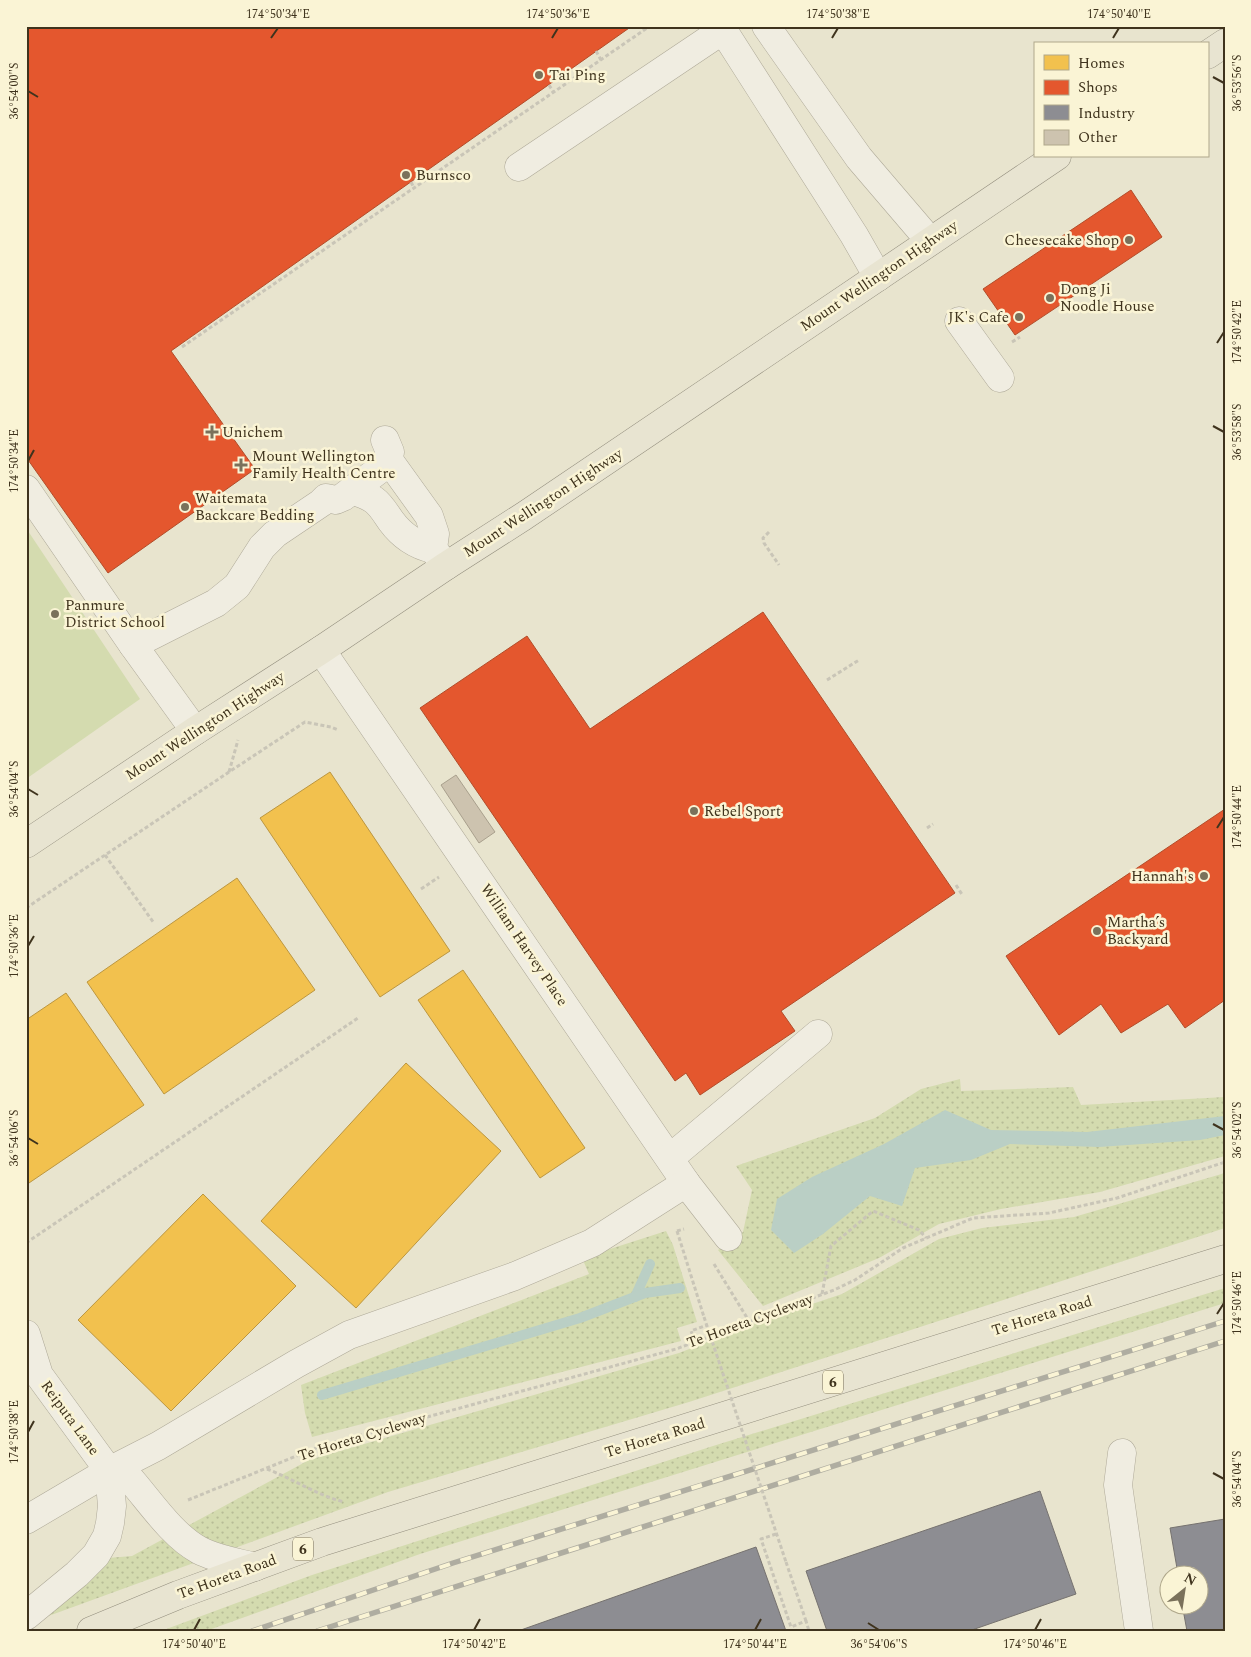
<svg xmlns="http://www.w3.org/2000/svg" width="1251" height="1657" viewBox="0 0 1251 1657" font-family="Spectral,serif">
	<defs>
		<pattern id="grass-dots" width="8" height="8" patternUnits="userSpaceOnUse" patternTransform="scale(1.25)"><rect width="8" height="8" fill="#d4dbaf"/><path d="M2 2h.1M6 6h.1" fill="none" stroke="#b7bc96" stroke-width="1.8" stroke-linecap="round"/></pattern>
	</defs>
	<rect width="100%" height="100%" fill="#e8e4ce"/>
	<g fill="url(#grass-dots)">
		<path d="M 960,1079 L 961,1091 L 1073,1087 L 1081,1105 L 1225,1097 L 1225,1156 L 1100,1192 L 1001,1209 L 939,1224 L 879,1258 L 763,1306 L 718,1250 L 743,1232 L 752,1190 L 736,1166 L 875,1118 L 921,1089 Z"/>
		<path d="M 1225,1173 L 1225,1228 L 689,1402 L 388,1492 L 43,1618 L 108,1558 L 132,1556 L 309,1460 L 679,1353 L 758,1322 L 842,1294 L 939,1239 L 982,1228 L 1074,1217 Z"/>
		<path d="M 666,1231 L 673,1245 L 697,1322 L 677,1328 L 681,1341 L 312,1437 L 305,1413 L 301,1385 L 589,1274 L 582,1258 Z"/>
		<path d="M 1225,1288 L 1225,1303 L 420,1554 L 206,1631 L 161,1631 L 312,1575 L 713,1446 Z"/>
	</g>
	<path fill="#d4dbaf" d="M 26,528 L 140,699 L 26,779 Z"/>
	<path fill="#bacfc5" d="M 945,1110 L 991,1130 L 1087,1132 L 1225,1116 L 1225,1135 L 1200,1140 L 1099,1147 L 1010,1144 L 971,1160 L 915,1168 L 902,1206 L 870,1196 L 823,1234 L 794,1253 L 771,1230 L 777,1199 L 812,1177 L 884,1144 Z"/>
	<g fill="#f2c14e" stroke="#bc963f">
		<path d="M 330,772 L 450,951 L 380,997 L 260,818 Z"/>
		<path d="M 237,878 L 315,990 L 164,1094 L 87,982 Z"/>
		<path d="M 463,970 L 585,1148 L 540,1178 L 418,1000 Z"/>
		<path d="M 66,993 L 144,1105 L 26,1185 L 26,1020 Z"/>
		<path d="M 406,1063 L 501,1151 L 356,1308 L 261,1221 Z"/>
		<path d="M 203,1194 L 296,1286 L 171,1411 L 78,1320 Z"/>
	</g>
	<g fill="#e4572e" stroke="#b24c29">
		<path d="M 26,26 L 632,26 L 171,351 L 255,469 L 108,573 L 26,457 Z"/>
		<path d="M 1131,190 L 1162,237 L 1015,335 L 983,289 Z"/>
		<path d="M 763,612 L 955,893 L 781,1011 L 795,1031 L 700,1095 L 686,1073 L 675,1081 L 420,708 L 527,636 L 590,729 Z"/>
		<path d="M 1225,809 L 1225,1000 L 1185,1028 L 1168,1004 L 1121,1033 L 1101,1004 L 1059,1035 L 1006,956 Z"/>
	</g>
	<g fill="#8d8d92" stroke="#76726f">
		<path d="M 1040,1491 L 1076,1594 L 969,1631 L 827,1631 L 806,1571 Z"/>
		<path d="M 1225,1519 L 1225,1631 L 1187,1631 L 1182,1604 L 1198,1604 L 1198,1574 L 1178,1574 L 1170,1528 Z"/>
		<path d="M 756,1547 L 786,1631 L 758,1631 L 758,1629 L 754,1631 L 518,1631 Z"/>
	</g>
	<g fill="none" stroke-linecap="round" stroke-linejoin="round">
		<g stroke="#bacfc5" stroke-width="10">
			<path d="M 635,1297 L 650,1264"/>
			<path d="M 322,1395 L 580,1318 L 645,1293 L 680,1288"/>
		</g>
	</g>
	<path fill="#cdc3af" stroke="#a9a08d" d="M 456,775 L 495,832 L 479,843 L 441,785 Z"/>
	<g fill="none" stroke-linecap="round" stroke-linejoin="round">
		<g stroke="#aea998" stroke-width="29">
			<g id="minor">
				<path d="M 766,26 L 859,158 L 930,241"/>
				<path d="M 519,167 L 723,30 L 854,235 L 878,277"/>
				<path d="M 959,321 L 1000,378"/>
				<path d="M 388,459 L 429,516 L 435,534 L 433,549"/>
				<path d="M 26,489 L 133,645 L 195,731"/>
				<path d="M 352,490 C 360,493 367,495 374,500 C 381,505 386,514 391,521 C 402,536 415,545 433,549 L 446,566"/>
				<path d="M 133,645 L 216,603 L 237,586 L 262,547 L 275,534 L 321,503 L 326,498 L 336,500 L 343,497 L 384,466 L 390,452 L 385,440"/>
				<path d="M 321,650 L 686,1183 L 728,1237"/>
				<path d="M 670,1158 L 818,1034"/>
				<path d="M 26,1334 L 39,1375 L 109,1471 L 112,1506 L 110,1523 L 107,1536 L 96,1555 L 77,1574 L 26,1616"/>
				<path d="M 1122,1453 L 1118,1485 L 1139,1631"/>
				<path d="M 109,1471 L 122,1475 L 131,1480 C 151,1503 172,1535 199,1550 C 216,1559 236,1562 255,1567"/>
				<path d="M 26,1520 L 109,1471 L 158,1446 L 296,1364 L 349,1335 L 515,1276 L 592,1243 L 686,1183"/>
			</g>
		</g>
		<g stroke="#938e7e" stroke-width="29">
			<g id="major">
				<path d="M 1207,55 L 1225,43"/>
				<path d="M 26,844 L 195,731 L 321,650 L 446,566 L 524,516 L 1057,156"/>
				<path d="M 91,1631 L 178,1595 L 322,1542 L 1225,1259"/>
			</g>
		</g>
		<g stroke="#c9c5b7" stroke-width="3" stroke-dasharray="4 2.5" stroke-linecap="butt">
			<path d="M 596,51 L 601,60"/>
			<path d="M 549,85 L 554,93"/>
			<path d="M 411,182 L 414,188"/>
			<path d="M 1012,342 L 1020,337"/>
			<path d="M 182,347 L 650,26"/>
			<path d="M 769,532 L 763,538 L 764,543 L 779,565"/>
			<path d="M 827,680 L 859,660"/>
			<path d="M 229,772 L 238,740"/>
			<path d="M 927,828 L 933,824"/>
			<path d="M 105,855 L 154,923"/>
			<path d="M 956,885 L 963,896"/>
			<path d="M 421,889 L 439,877"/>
			<path d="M 26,908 L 229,772 L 305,722 L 331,727 L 338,730"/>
			<path d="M 677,1231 L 684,1229"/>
			<path d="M 677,1231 L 704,1317"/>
			<path d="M 26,1243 L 358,1018"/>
			<path d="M 714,1264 L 749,1321"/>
			<path d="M 822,1294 L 831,1246 L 873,1211 L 919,1230 L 926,1238"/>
			<path d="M 695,1341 L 691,1331 L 707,1325"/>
			<path d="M 267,1469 C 293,1479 317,1495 344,1502"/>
			<path d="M 188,1500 L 321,1446 L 676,1349 L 834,1290 L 855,1280 L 903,1248 L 973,1218 L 1049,1213 L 1117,1198 L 1225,1162"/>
			<path d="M 776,1534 L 761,1539 L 791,1627 L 806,1621 L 809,1631"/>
			<path d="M 786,1562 L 806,1621"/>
		</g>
		<use href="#minor" stroke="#f0ede1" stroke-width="28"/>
		<use href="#major" stroke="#e8e4d1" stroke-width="28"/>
		<g stroke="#afada1" stroke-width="5.5">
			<g id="rail">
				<path d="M 252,1631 L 453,1563 L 1225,1321"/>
				<path d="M 317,1631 L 1225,1341"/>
			</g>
		</g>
		<use href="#rail" stroke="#faf4d5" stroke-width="4" stroke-dasharray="11" stroke-linecap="butt"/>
		<path stroke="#c9c5b7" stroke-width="3" stroke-dasharray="4 2.5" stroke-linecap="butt" d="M 704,1317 L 786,1562"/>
	</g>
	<path fill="none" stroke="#3f331d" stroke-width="2" d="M 271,38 L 278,28M 552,38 L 558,28M 832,38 L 838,28M 1113,38 L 1119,28M 1213,77 L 1224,83M 28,91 L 38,97M 1217,343 L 1224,332M 1213,426 L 1224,432M 28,461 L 34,450M 28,789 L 38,795M 1217,828 L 1224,817M 28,946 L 34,936M 1213,1124 L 1224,1130M 28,1138 L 38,1144M 1217,1314 L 1224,1303M 28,1432 L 34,1421M 1213,1473 L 1224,1479M 868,1623 L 879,1630M 194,1630 L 200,1619M 474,1630 L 480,1619M 755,1630 L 761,1619M 1035,1630 L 1041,1619"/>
	<g fill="#7a715b" stroke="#faf4d5" stroke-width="2">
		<circle cx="539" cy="75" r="5"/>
		<circle cx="406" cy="175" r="5"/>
		<circle cx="1129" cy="240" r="5"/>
		<circle cx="1050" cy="298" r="5"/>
		<circle cx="1019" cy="317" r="5"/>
		<path d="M209.5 424.5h5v5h5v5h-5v5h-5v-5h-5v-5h5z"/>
		<path d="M238.5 457.5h5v5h5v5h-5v5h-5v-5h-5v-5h5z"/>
		<circle cx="185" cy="507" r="5"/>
		<circle cx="55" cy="614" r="5"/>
		<circle cx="694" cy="811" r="5"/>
		<circle cx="1204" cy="876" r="5"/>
		<circle cx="1097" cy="931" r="5"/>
	</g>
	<g text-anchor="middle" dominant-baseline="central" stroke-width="5" stroke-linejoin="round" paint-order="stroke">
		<g fill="#faf4d5" stroke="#776d54" stroke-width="1">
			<rect x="823" y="1370.5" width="20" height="23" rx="4"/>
			<rect x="293" y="1537.5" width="20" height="23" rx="4"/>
		</g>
		<g font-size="14" font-weight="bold" fill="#3f331d">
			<text x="833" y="1382">6</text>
			<text x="303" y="1549">6</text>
		</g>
		<g font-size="15" fill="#3f331d" stroke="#faf4d5" text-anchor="start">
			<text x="549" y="75">Tai Ping</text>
			<text x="416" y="175">Burnsco</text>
			<text x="1119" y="240" text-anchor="end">Cheesecake Shop</text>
			<text x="1060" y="289">Dong Ji<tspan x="1060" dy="17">Noodle House</tspan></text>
			<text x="1009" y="317" text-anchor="end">JK's Cafe</text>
			<text x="222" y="432">Unichem</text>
			<text x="252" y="456">Mount Wellington<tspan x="252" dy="17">Family Health Centre</tspan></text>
			<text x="195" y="498">Waitemata<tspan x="195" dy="17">Backcare Bedding</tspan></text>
			<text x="65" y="605">Panmure<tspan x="65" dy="17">District School</tspan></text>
			<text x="704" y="811">Rebel Sport</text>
			<text x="1194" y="876" text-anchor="end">Hannah's</text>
			<text x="1107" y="922">Martha’s<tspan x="1107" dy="17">Backyard</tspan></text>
		</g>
		<g font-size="15" fill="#3f331d" stroke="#faf4d5">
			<text transform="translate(879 276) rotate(-34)">Mount Wellington Highway</text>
			<text transform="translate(543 503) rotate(-33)">Mount Wellington Highway</text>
			<text transform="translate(205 726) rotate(-33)">Mount Wellington Highway</text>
			<text transform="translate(524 945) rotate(56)">William Harvey Place</text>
			<text transform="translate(1042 1316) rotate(-17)">Te Horeta Road</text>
			<text transform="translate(750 1321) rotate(-20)">Te Horeta Cycleway</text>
			<text transform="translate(70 1418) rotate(54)">Reiputa Lane</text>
			<text transform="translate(362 1437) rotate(-17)">Te Horeta Cycleway</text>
			<text transform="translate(655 1438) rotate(-17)">Te Horeta Road</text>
			<text transform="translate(227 1577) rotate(-20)">Te Horeta Road</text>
		</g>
	</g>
	<rect width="1251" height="1657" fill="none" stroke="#faf4d5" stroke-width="55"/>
	<rect x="1034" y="42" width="175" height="115" fill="#faf4d5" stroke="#afa78b"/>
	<rect x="1044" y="55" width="25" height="15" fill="#f2c14e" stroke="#afa78b"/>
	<text x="1078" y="68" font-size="15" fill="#3f331d">Homes</text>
	<rect x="1044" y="80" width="25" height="15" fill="#e4572e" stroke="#afa78b"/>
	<text x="1078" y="92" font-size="15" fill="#3f331d">Shops</text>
	<rect x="1044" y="105" width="25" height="15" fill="#8d8d92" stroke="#afa78b"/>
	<text x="1078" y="118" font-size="15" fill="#3f331d">Industry</text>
	<rect x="1044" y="130" width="25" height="15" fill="#cdc3af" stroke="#afa78b"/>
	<text x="1078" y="142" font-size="15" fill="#3f331d">Other</text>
	<g transform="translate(1184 1590) rotate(30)"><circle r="24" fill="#faf4d5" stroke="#afa78b"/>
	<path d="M0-4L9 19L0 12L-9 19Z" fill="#7a715b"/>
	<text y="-8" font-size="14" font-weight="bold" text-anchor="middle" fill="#3f331d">N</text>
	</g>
	<rect x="28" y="28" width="1196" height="1602" fill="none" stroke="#3f331d" stroke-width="2"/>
	<g font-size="12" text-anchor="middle" fill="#3f331d">
		<text x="278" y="18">174°50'34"E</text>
		<text x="558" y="18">174°50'36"E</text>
		<text x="838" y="18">174°50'38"E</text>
		<text x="1119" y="18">174°50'40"E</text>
		<text transform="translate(1237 83) rotate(-90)" y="4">36°53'56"S</text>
		<text transform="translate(14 91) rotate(-90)" y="4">36°54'00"S</text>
		<text transform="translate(1237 332) rotate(-90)" y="4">174°50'42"E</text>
		<text transform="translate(1237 432) rotate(-90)" y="4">36°53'58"S</text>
		<text transform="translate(14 461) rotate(-90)" y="4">174°50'34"E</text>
		<text transform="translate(14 789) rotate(-90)" y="4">36°54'04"S</text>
		<text transform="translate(1237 817) rotate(-90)" y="4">174°50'44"E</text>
		<text transform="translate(14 946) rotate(-90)" y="4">174°50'36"E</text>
		<text transform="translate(1237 1130) rotate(-90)" y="4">36°54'02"S</text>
		<text transform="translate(14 1138) rotate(-90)" y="4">36°54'06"S</text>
		<text transform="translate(1237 1303) rotate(-90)" y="4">174°50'46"E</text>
		<text transform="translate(14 1432) rotate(-90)" y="4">174°50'38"E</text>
		<text transform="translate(1237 1479) rotate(-90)" y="4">36°54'04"S</text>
		<text x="194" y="1648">174°50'40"E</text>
		<text x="474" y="1648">174°50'42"E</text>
		<text x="755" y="1648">174°50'44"E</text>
		<text x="879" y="1648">36°54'06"S</text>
		<text x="1035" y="1648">174°50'46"E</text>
	</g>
</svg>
